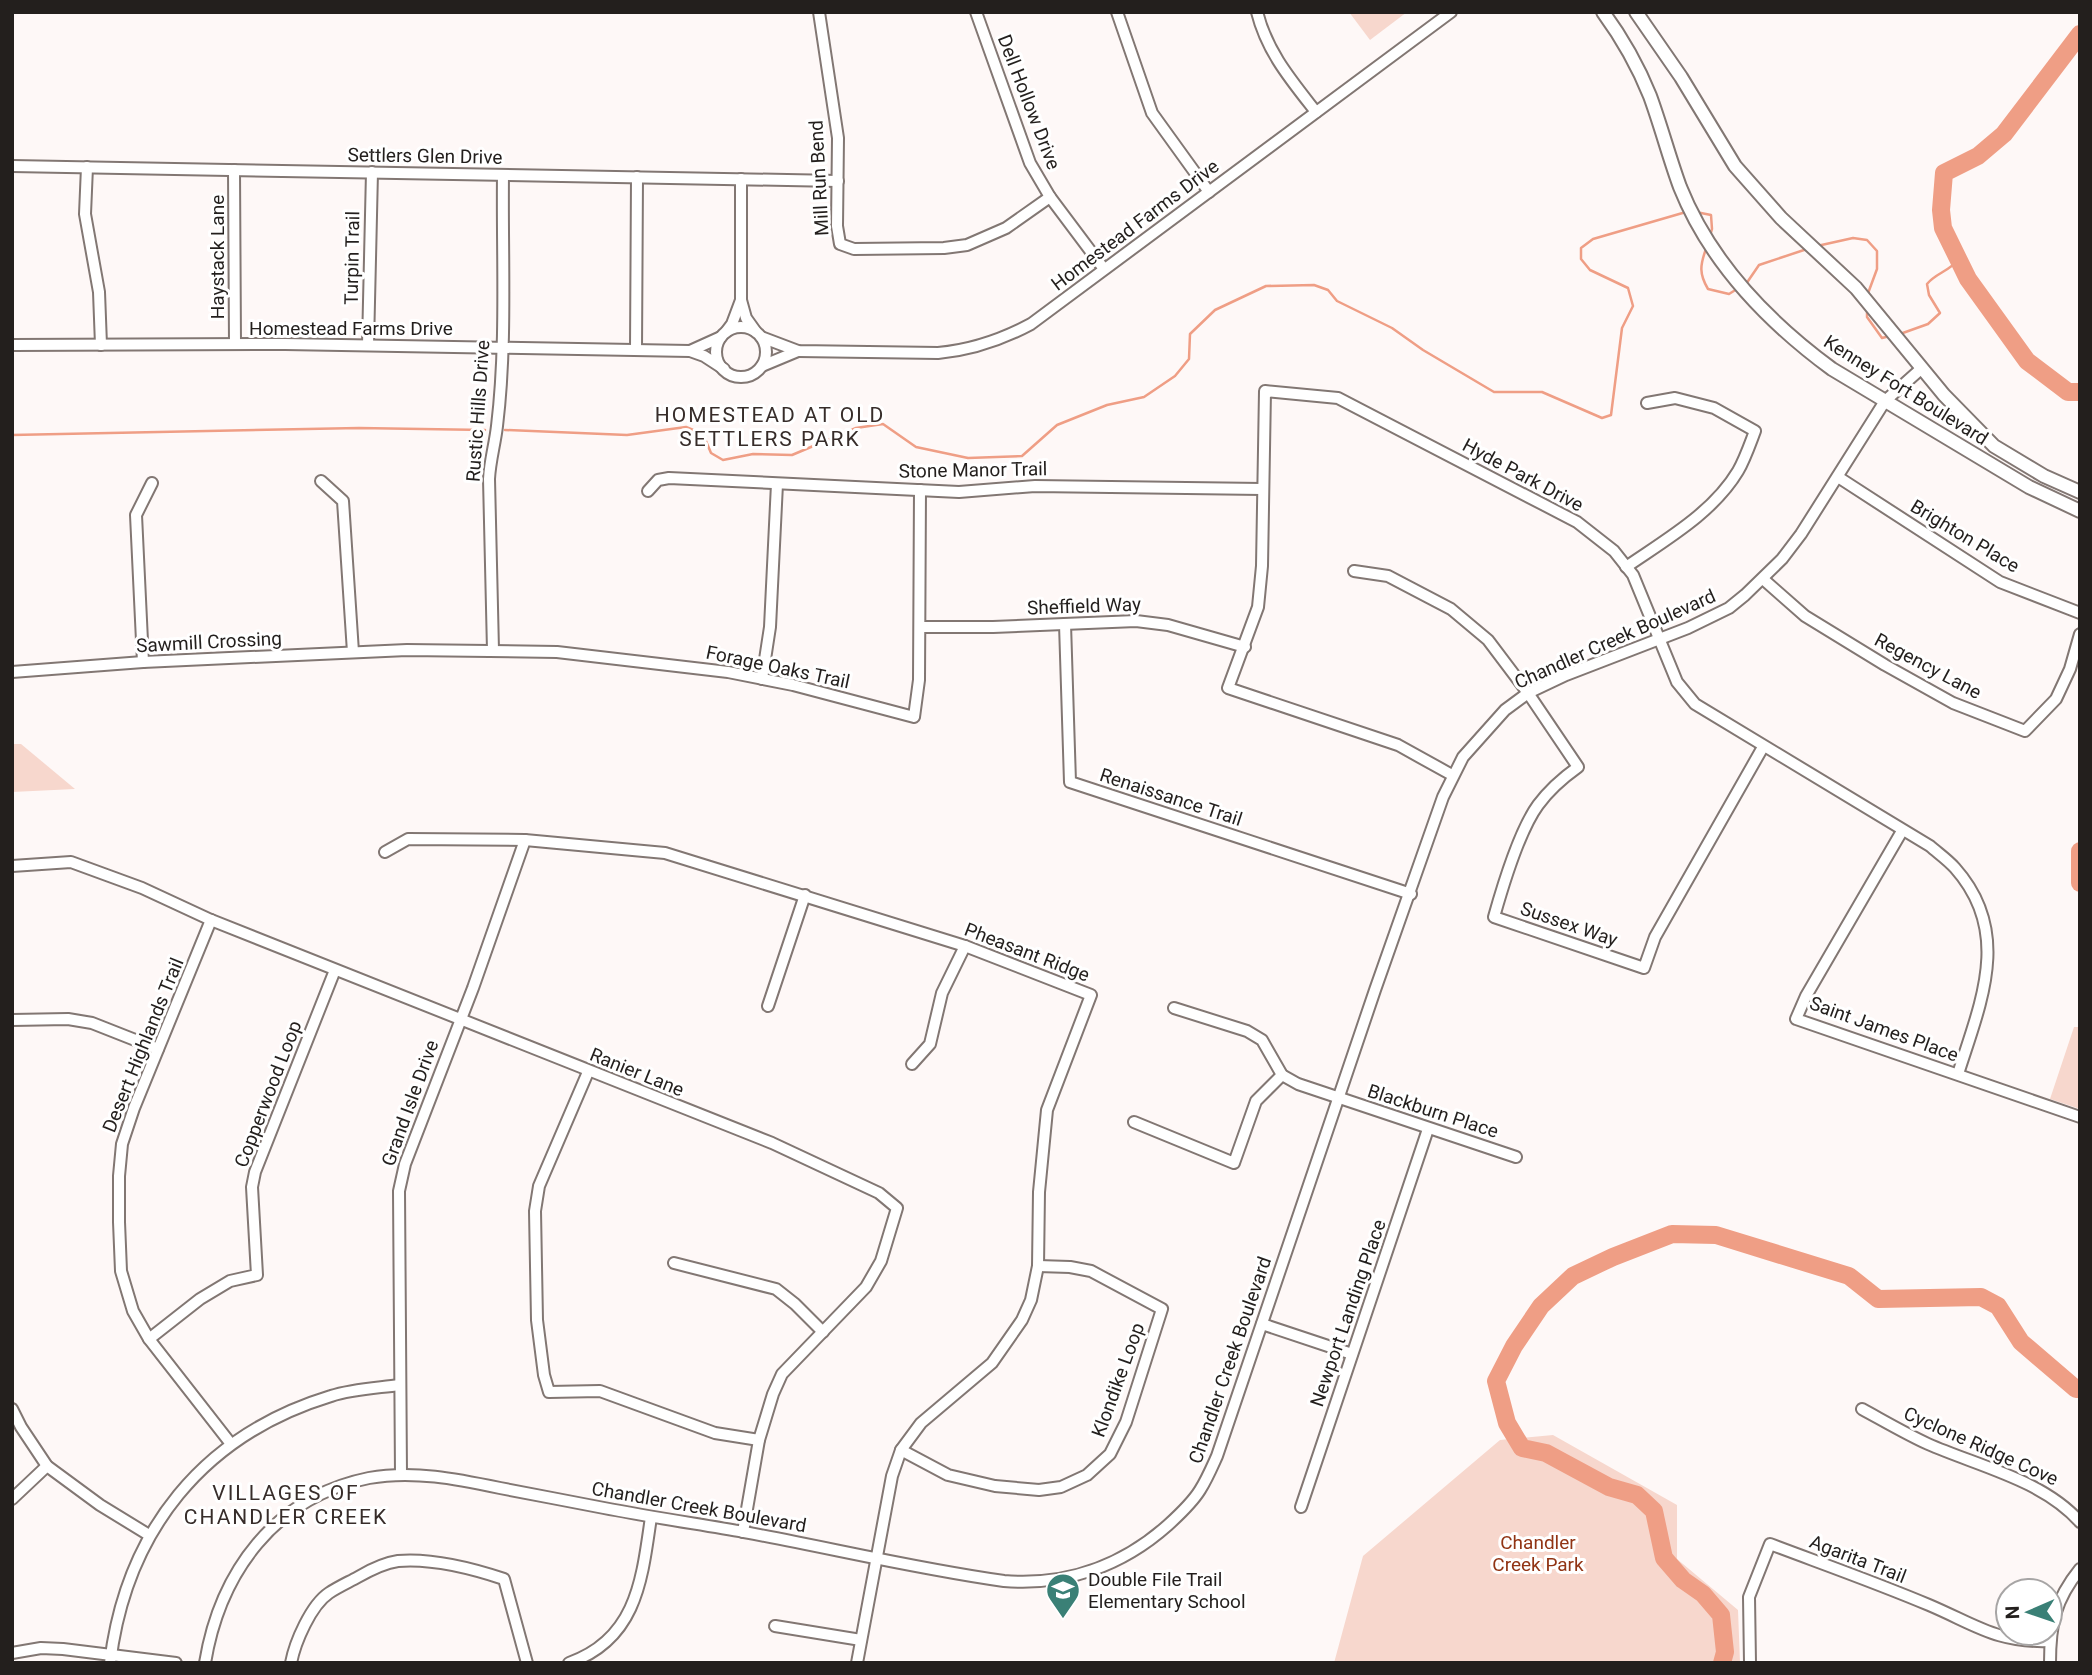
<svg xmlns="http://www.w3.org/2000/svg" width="2092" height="1675" viewBox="0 0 2092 1675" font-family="Roboto,sans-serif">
	<rect width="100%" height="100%" fill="#fef8f7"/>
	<g fill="#f7d7cd">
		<path d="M 1349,12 L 1407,12 L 1370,40 Z"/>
		<path d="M 12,744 L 21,744 L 75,789 L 12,792 Z"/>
		<path d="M 2074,1027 L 2080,1027 L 2080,1109 L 2050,1099 Z"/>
		<path d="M 1553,1435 L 1677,1505 L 1677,1559 L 1738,1610 L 1740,1663 L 1334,1663 L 1363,1556 L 1500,1440 Z"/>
	</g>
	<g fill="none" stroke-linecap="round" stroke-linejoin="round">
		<g stroke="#ef9e85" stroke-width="2.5">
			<path d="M 1696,212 L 1711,215 L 1712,229 L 1710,236"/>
			<path d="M 1817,246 L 1853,238 L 1867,240 L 1877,251 L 1877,269 L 1867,296"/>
			<path d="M 1706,249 C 1700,265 1699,274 1708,289 L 1729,294 L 1737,289"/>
			<path d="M 1746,284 L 1759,265 L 1807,249"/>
			<path d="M 1867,309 L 1867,317 L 1882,338 L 1890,336"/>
			<path d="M 1900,334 L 1928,324 L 1940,313 L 1929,295 L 1927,284 C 1936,273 1948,272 1958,260"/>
			<path d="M 505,430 L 627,435 L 686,427 L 703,434 L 711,453 L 723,460 L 753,454 L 792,455 L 856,428 L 883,424 L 916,447 L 968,458 L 1022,456 L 1057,425 L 1107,405 L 1144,397 L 1175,376 L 1189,359 L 1190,334 L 1215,310 L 1266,286 L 1314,285 L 1328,290 L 1337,301 L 1392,328 L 1423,350 L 1494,392 L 1542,392 L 1602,418 L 1611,415 L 1622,328 L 1633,306 L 1628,288 L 1590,270 L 1581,259 L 1581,248 L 1593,239 L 1686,212"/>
			<path d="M 12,435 L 359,428 L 485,430"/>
		</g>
		<g stroke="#ef9e85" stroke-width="18">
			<path d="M 2080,34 L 2004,134 L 1978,156 L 1944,173 L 1941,210 L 1943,228 L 1968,279 L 2027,361 L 2068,392 L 2080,392"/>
			<path d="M 2080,851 L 2080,883"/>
			<path d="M 1722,1663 L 1725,1652 L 1721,1615 L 1703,1594 L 1683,1580 L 1664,1558 L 1654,1511 L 1637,1495 L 1609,1487 L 1546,1453 L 1522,1448 L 1507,1423 L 1496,1381 L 1514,1346 L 1541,1306 L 1573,1276 L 1613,1257 L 1672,1234 L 1716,1235 L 1849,1276 L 1878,1299 L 1981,1297 L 1998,1306 L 2021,1342 L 2076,1389 L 2080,1389"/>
		</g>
		<g stroke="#827773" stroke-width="14">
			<g id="minor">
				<path d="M 819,12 L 838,138 L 837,226 L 840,244 L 854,249 L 944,248 L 967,245 L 1006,228 L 1050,197"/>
				<path d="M 976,12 L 1030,163 L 1050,197 L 1104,269"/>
				<path d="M 1117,12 L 1152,113 L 1209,192"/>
				<path d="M 1257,12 C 1267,52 1291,80 1316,112"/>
				<path d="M 12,166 L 838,181"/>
				<path d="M 87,167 L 85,214 L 99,292 L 101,345"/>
				<path d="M 234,170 L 235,344"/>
				<path d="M 741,179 L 741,300 L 746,318 L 756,332"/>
				<circle cx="741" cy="352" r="25"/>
				<path d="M 726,332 L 732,324 L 741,300"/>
				<path d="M 761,337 L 798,351 L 938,353 C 972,350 1001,340 1031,324 L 1451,12"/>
				<path d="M 12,345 L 285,344 L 690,351 L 704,356 L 724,369"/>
				<path d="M 368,345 L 372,172"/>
				<path d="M 636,350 L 637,177"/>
				<path d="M 690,351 L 721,337"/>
				<path d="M 762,366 L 798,351"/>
				<path d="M 1838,477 L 2000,582 L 2080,613"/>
				<path d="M 321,481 L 343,501 L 353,652"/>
				<path d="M 648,491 L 658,480 L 669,478 L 959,492 L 1035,486 L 1262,489"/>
				<path d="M 1626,567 C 1665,540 1713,513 1738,471 C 1745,459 1750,444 1755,431 L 1714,408 L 1675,398 L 1647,403"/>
				<path d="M 1354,571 L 1388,576 L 1451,609 L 1488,640 L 1528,693 L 1578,767 C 1564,777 1549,790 1538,805 C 1519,831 1503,885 1494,917 L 1644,968 L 1655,937 L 1763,747"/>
				<path d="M 1763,579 L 1805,616 L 1885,665 L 1953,703 L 2025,731 L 2056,699 L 2070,669 L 2080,634"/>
				<path d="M 1065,624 L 1070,782 L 1411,894"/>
				<path d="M 920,627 L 993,627 L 1136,621 L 1168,625 L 1245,647"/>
				<path d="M 493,650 L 489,479 C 490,460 495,444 497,426 C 507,344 502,257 503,175"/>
				<path d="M 143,662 L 136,515 L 152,483"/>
				<path d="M 12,672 L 143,662 L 407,650 L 557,652 L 728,672 L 793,685 L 914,717 L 919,680 L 920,490"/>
				<path d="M 762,679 L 770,627 L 777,484"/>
				<path d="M 1452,775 L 1398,745 L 1228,688 L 1258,607 L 1262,566 L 1265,391 L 1338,398 L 1577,522 L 1614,551 L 1633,575 L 1677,682 L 1695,704 L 1930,846 C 1938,853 1948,860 1955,868 C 2013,933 1980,1004 1958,1074"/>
				<path d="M 1902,831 L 1806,996 L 1796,1019 L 2080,1117"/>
				<path d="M 385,852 L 408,839 L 525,840 L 665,853 L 965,946 L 1091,995 L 1047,1110 L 1039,1192 L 1038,1266 L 1031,1300 L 1022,1320 L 992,1363 L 921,1423 L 901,1450 L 892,1476 L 857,1663"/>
				<path d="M 12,866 L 71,862 L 142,888 L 211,920 L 772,1143 L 879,1193 L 897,1208 L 881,1261 L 866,1287 L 782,1374 L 773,1394 L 759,1440 L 743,1532"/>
				<path d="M 211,920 L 134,1108 L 122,1144 L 119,1176 L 119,1222 L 121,1271 L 133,1311 L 149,1339 L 231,1444"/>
				<path d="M 768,1006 L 805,895"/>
				<path d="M 1174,1008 L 1247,1031 L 1262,1040 L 1282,1075 L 1298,1084 L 1516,1157"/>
				<path d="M 12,1020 L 68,1019 L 92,1023 L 158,1049"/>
				<path d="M 912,1064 L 930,1044 L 942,993 L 965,946"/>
				<path d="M 588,1072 L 539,1186 L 535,1211 L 537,1320 L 544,1375 L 549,1392 L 600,1391 L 715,1433 L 759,1440"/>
				<path d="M 1134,1122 L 1234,1163 L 1256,1101 L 1282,1075"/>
				<path d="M 674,1263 L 776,1289 L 795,1304 L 823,1332"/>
				<path d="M 1262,1324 L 1352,1354"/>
				<path d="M 149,1339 L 200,1299 L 230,1281 L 257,1275 L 252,1187 L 255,1172 L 335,970"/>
				<path d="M 12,1409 L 21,1427 L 47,1466 L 100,1505 L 149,1535"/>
				<path d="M 1862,1409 C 1884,1421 1906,1434 1928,1444 C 1978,1466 2043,1480 2080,1522"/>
				<path d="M 901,1450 L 948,1475 L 995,1486 L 1039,1490 L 1061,1487 L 1087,1475 L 1110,1454 L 1126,1422 L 1162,1309 L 1091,1271 L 1070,1267 L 1038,1266"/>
				<path d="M 401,1474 L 399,1191 L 405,1164 L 473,988 L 525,840"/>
				<path d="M 12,1499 L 47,1466"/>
				<path d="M 1301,1507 L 1428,1129"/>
				<path d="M 775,1626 L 861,1640"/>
				<path d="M 12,1653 L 41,1648 L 63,1649 L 176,1663"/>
				<path d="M 110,1663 C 126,1531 203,1435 331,1396 C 352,1389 377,1388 399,1385"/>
				<path d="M 205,1663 C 220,1572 275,1497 369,1478 C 413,1470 457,1479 500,1488 C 535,1495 569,1501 604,1508 C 651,1517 698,1524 744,1532 C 831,1548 917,1569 1004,1581 C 1066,1586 1122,1566 1168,1525 C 1179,1515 1192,1503 1200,1490 C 1207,1479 1212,1467 1217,1456 L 1375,990 L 1443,797 L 1463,757 L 1505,710 L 1528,693 L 1566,675 L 1688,628 L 1729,608 L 1745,595 L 1782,559 L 1801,534 L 1885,401 L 1922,368"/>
				<path d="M 291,1663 C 295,1642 311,1605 329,1593 C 338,1587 349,1582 358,1577 C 370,1570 384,1563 398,1561 C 433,1558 471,1568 504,1579 L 527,1663"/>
				<path d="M 569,1663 C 637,1639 642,1579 651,1517"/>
				<path d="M 1750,1663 L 1749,1597 L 1770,1544 C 1823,1564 1877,1583 1929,1605 C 1976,1625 1997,1643 2050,1641"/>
				<path d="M 2050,1663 C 2050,1624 2055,1600 2080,1569"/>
			</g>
		</g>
		<g stroke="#827773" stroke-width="16">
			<g id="major">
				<path d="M 1603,12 C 1622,38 1638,66 1650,96 C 1661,126 1669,157 1680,187 C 1710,262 1768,322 1832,369 L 2029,487 L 2080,511"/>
				<path d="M 1636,12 L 1681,77 L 1735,166 L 1781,218 L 1856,288 L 1944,395 L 1994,446 L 2044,476 L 2080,492"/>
			</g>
		</g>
		<use href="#minor" stroke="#fff" stroke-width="10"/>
		<use href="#major" stroke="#fff" stroke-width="12"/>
	</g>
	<defs>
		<g id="school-pin" transform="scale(1.75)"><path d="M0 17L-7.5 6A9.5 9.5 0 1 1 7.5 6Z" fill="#3a8076" stroke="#fff"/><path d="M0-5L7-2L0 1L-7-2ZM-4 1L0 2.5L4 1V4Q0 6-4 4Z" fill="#fff"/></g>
	</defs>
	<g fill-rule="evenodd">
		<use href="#school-pin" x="1063" y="1590"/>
	</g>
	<g text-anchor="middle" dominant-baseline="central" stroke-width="6" stroke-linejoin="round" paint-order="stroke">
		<g font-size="19" fill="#231f1d" stroke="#fff">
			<text transform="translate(1029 102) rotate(69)">Dell Hollow Drive</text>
			<text transform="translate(425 156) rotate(1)">Settlers Glen Drive</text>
			<text transform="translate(819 178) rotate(-93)">Mill Run Bend</text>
			<text transform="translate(1135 225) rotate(-37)">Homestead Farms Drive</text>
			<text transform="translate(217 257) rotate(-90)">Haystack Lane</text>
			<text transform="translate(352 258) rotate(-89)">Turpin Trail</text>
			<text x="351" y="328">Homestead Farms Drive</text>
			<text transform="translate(1906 390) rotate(32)">Kenney Fort Boulevard</text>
			<text transform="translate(478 411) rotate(-86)">Rustic Hills Drive</text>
			<text transform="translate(973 470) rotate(-1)">Stone Manor Trail</text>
			<text transform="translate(1523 475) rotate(28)">Hyde Park Drive</text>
			<text transform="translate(1965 536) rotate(31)">Brighton Place</text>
			<text transform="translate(1084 606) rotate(-2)">Sheffield Way</text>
			<text transform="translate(1615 639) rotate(-24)">Chandler Creek Boulevard</text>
			<text transform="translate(209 642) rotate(-3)">Sawmill Crossing</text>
			<text transform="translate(1928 666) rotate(28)">Regency Lane</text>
			<text transform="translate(778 667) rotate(12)">Forage Oaks Trail</text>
			<text transform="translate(1171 797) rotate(18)">Renaissance Trail</text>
			<text transform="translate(1569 924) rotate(19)">Sussex Way</text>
			<text transform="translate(1027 952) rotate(21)">Pheasant Ridge</text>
			<text transform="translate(1884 1029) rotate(20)">Saint James Place</text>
			<text transform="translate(143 1045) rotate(-68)">Desert Highlands Trail</text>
			<text transform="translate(637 1072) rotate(22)">Ranier Lane</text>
			<text transform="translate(268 1094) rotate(-69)">Copperwood Loop</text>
			<text transform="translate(410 1103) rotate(-70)">Grand Isle Drive</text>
			<text transform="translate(1433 1111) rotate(18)">Blackburn Place</text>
			<text transform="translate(1348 1313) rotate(-71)">Newport Landing Place</text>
			<text transform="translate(1230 1360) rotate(-71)">Chandler Creek Boulevard</text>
			<text transform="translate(1118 1380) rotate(-70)">Klondike Loop</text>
			<text transform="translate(1981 1446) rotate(24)">Cyclone Ridge Cove</text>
			<text transform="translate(699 1507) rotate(10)">Chandler Creek Boulevard</text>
			<text transform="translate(1858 1559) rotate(21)">Agarita Trail</text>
		</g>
		<g font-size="19" fill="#913414" stroke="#fff">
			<text x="1538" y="1542">Chandler<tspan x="1538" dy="22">Creek Park</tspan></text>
		</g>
		<g font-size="19" fill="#231f1d" stroke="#fff" text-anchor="start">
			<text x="1088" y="1579">Double File Trail<tspan x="1088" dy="22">Elementary School</tspan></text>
		</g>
		<g font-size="21" letter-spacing="2" fill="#372d2a" stroke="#fff">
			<text x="770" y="415">HOMESTEAD AT OLD<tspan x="770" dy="24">SETTLERS PARK</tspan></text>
			<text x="286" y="1493">VILLAGES OF<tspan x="286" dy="24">CHANDLER CREEK</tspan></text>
		</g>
	</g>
	<rect width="2092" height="1675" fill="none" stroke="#231f1d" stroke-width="28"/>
	<g transform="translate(2029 1612) rotate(268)"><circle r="33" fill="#ffffff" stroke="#a7a5a5" stroke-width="2"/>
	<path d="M0-5L12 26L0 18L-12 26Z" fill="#3a8076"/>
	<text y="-10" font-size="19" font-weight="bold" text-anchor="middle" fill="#231f1d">N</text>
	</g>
</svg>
